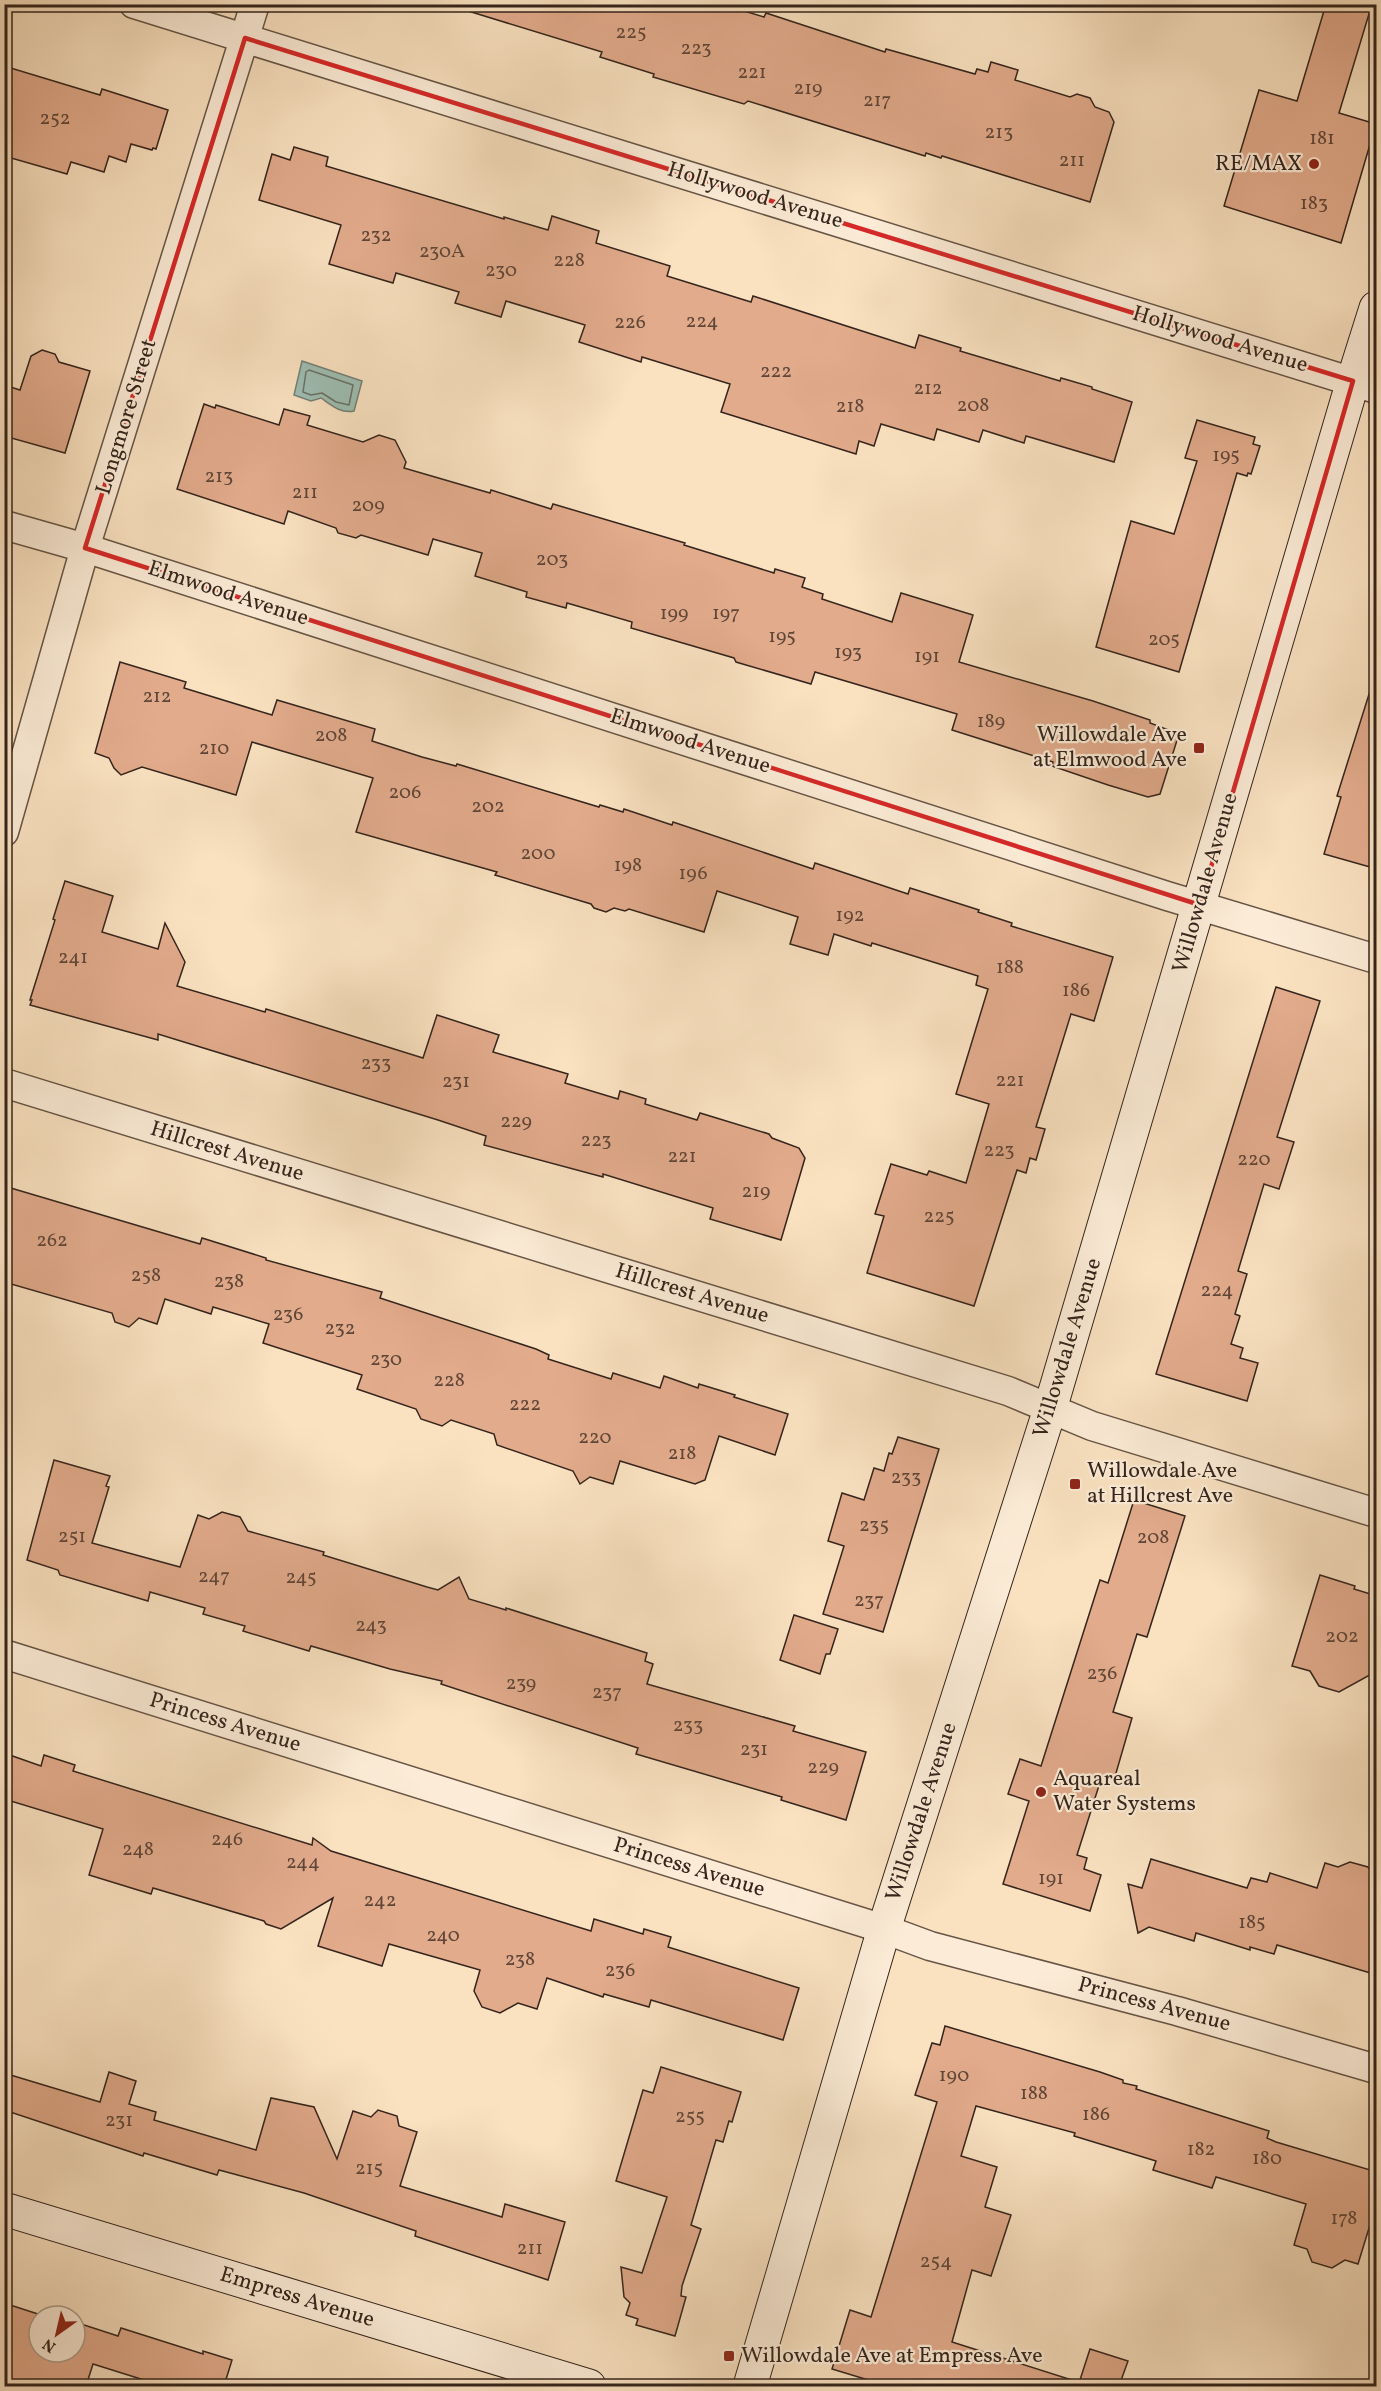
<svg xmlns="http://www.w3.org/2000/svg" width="1381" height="2391" viewBox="0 0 1381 2391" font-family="Vollkorn,serif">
	<rect width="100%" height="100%" fill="#fae2c1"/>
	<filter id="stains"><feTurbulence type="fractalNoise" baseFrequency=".00333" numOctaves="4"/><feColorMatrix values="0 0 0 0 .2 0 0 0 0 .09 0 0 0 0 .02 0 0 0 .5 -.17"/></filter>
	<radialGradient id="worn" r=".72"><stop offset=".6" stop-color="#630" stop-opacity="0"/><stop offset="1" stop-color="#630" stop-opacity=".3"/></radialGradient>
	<path fill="#9ebeb3" stroke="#748077" stroke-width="1.5" d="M 302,361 L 362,381 L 354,411 C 341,414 331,405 321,398 L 311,401 L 294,395 Z"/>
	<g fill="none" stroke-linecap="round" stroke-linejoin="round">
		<path stroke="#697168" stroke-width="1.5" d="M 309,370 L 353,385 L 349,405 L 336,402 L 322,393 L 311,395 L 303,392 L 306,372 Z"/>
	</g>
	<g fill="#e2ab8c" stroke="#34241c" stroke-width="1.5">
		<path d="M 469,4 L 721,4 L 764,17 L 766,13 L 885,52 L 886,49 L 975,74 L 977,69 L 988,72 L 991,62 L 1018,70 L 1015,80 L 1070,97 L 1077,94 L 1090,98 L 1095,107 L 1109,112 L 1114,122 L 1090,202 L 942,156 L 941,158 L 926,153 L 925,156 L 748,101 L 744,104 L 653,77 L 654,74 L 600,57 L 602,52 L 468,11 Z"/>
		<path d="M 1326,4 L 1372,4 L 1339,113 L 1376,124 L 1341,243 L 1224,206 L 1259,90 L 1297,101 Z"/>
		<path d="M 4,66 L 100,95 L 102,89 L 168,110 L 156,149 L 153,148 L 152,150 L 131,144 L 126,162 L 109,156 L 104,172 L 71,162 L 67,174 L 4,156 Z"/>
		<path d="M 294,147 L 328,157 L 326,166 L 504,219 L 504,217 L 548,230 L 552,216 L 599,231 L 596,243 L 670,266 L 667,276 L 751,302 L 753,296 L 915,348 L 919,335 L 961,348 L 960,351 L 1060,381 L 1061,378 L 1092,387 L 1092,389 L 1132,402 L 1114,462 L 1026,436 L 1024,443 L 983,430 L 979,442 L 937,429 L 934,440 L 881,424 L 874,446 L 859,441 L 856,454 L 721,412 L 730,384 L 642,357 L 641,362 L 579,342 L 585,325 L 506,301 L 501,317 L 455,303 L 459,292 L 396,273 L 393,283 L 329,264 L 341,225 L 259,200 L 272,154 L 290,160 Z"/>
		<path d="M 42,350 L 55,354 L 59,362 L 90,371 L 65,453 L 4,436 L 4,385 L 20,390 L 31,356 Z"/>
		<path d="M 204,404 L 215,408 L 216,405 L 279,425 L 284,409 L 310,416 L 307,425 L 363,442 L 379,435 L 395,440 L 406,462 L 404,468 L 490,493 L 491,490 L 551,509 L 553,504 L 685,543 L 684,545 L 774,573 L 775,569 L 805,578 L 802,587 L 823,594 L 822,599 L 892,622 L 901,593 L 973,615 L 959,662 L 1093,701 L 1150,720 L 1150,723 L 1179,734 L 1160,794 L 1148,797 L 1108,785 L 1052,766 L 1053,762 L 952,730 L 957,714 L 815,672 L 811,684 L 736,662 L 734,658 L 631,628 L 632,622 L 567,603 L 566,608 L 526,597 L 527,592 L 475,576 L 482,553 L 433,539 L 428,555 L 361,535 L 356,538 L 338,533 L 336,528 L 288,511 L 284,524 L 177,489 Z"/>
		<path d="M 1197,420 L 1255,437 L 1253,444 L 1260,446 L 1251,474 L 1248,473 L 1247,476 L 1237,473 L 1179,672 L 1096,647 L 1131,521 L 1174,534 L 1197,461 L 1185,458 Z"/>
		<path d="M 120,662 L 186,682 L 184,688 L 272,715 L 277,700 L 375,729 L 372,741 L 422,757 L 456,766 L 457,764 L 599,807 L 600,805 L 623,812 L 624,809 L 672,825 L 673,822 L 813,869 L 815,863 L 908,894 L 910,888 L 979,910 L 978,912 L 1012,923 L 1011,926 L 1113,957 L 1094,1021 L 1071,1014 L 1036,1127 L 1045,1129 L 1036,1160 L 1030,1158 L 1026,1173 L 1017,1170 L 974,1306 L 867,1273 L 884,1216 L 875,1214 L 891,1164 L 927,1175 L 929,1171 L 966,1183 L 989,1104 L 956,1094 L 988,989 L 976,985 L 978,976 L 872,943 L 871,946 L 834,934 L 828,955 L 790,944 L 798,917 L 717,891 L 704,932 L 629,909 L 625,911 L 614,908 L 606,912 L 594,908 L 591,904 L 495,875 L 497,872 L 356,832 L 373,778 L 252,742 L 236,795 L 142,767 L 121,775 L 114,768 L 109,758 L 95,753 Z"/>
		<path d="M 1370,691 L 1377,692 L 1377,869 L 1324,854 L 1341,797 L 1337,796 Z"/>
		<path d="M 65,881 L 113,896 L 102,932 L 158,949 L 165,923 L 185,962 L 177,986 L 265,1012 L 266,1009 L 423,1058 L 437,1015 L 499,1035 L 493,1052 L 568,1074 L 565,1083 L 618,1099 L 620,1091 L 646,1099 L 645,1104 L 697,1120 L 700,1113 L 769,1134 L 772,1138 L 799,1148 L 805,1158 L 781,1240 L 710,1219 L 713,1208 L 603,1174 L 603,1177 L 484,1145 L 486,1136 L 438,1120 L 158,1034 L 158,1040 L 30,1005 L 32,1000 L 30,1000 L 55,920 L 53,919 Z"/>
		<path d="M 1276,987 L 1320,1001 L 1277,1137 L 1294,1142 L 1279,1189 L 1264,1184 L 1238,1271 L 1247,1274 L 1235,1314 L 1240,1316 L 1231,1344 L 1243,1348 L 1240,1358 L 1258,1363 L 1247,1401 L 1156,1374 Z"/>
		<path d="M 4,1186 L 200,1244 L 202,1238 L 266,1258 L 266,1260 L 382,1292 L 380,1298 L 536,1349 L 549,1355 L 548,1359 L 611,1379 L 613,1373 L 660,1388 L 664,1376 L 698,1388 L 699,1384 L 735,1395 L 734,1397 L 788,1414 L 775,1455 L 719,1436 L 705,1480 L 695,1484 L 620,1461 L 613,1484 L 590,1477 L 580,1484 L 573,1471 L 497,1445 L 494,1434 L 451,1420 L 442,1426 L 421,1419 L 416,1409 L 357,1389 L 362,1375 L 263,1343 L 269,1324 L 213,1307 L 211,1314 L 165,1299 L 157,1324 L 139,1318 L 129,1327 L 115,1322 L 112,1313 L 4,1282 Z"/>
		<path d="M 898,1437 L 939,1449 L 883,1632 L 823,1614 L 844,1546 L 828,1541 L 842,1493 L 864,1500 L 874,1468 L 884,1471 L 889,1453 L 892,1454 Z"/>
		<path d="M 54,1460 L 110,1476 L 106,1486 L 109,1487 L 92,1543 L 180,1567 L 198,1515 L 209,1519 L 222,1512 L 240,1517 L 248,1531 L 324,1552 L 323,1555 L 427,1587 L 438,1590 L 459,1577 L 469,1599 L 506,1610 L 506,1608 L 647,1653 L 645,1661 L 653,1664 L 647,1684 L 795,1726 L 793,1731 L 866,1752 L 846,1820 L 781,1800 L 782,1797 L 636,1754 L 638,1748 L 441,1684 L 442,1681 L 390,1669 L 311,1646 L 309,1651 L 243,1631 L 245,1626 L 203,1614 L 205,1608 L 150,1592 L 148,1601 L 60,1575 L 58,1570 L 27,1560 Z"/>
		<path d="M 1134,1500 L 1185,1516 L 1147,1637 L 1137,1634 L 1113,1712 L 1132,1718 L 1114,1780 L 1102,1776 L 1077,1855 L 1087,1858 L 1084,1869 L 1101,1875 L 1090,1911 L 1003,1884 L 1029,1801 L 1008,1794 L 1020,1759 L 1041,1766 L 1100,1580 L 1108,1583 Z"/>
		<path d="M 1320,1575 L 1355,1586 L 1354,1589 L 1377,1596 L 1377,1671 L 1339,1692 L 1319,1686 L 1310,1671 L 1292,1666 Z"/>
		<path d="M 794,1615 L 838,1629 L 830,1654 L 826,1654 L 820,1674 L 780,1660 Z"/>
		<path d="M 4,1753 L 41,1766 L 44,1755 L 75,1765 L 73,1771 L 312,1845 L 313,1838 L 331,1851 L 591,1931 L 594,1919 L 643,1934 L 644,1929 L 671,1937 L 668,1947 L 799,1988 L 783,2040 L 651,2000 L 649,2007 L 604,1994 L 603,1997 L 547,1978 L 537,2009 L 518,2003 L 500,2013 L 482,2007 L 474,1991 L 480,1970 L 389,1944 L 382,1966 L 318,1946 L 333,1898 L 281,1929 L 266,1924 L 264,1921 L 153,1888 L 151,1894 L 89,1875 L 103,1829 L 4,1799 Z"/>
		<path d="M 1151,1859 L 1247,1888 L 1251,1878 L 1267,1882 L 1270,1873 L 1317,1888 L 1325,1863 L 1338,1867 L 1350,1862 L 1368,1867 L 1377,1880 L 1377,1975 L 1277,1945 L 1274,1954 L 1250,1947 L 1250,1950 L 1196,1933 L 1194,1941 L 1149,1927 L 1138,1933 L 1128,1884 L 1142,1888 Z"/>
		<path d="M 945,2026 L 1100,2072 L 1123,2080 L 1123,2083 L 1137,2086 L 1136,2089 L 1269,2131 L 1267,2138 L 1276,2142 L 1377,2172 L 1377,2202 L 1358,2264 L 1345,2260 L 1332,2268 L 1312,2262 L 1307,2249 L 1294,2245 L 1306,2204 L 1216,2177 L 1212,2188 L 1153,2170 L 1156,2161 L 1074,2136 L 1075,2133 L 976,2106 L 961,2156 L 997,2167 L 985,2207 L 1011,2215 L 991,2276 L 972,2270 L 952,2342 L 1072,2380 L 1071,2386 L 888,2386 L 832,2369 L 850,2310 L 871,2317 L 937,2102 L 915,2095 L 932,2043 L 940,2045 Z"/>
		<path d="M 661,2067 L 741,2092 L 732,2122 L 729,2121 L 723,2142 L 716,2140 L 691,2225 L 701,2229 L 682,2286 L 681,2296 L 686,2297 L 675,2336 L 636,2325 L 638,2319 L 626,2315 L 630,2303 L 624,2297 L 621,2267 L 642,2273 L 667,2197 L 616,2181 L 643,2090 L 653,2093 Z"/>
		<path d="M 109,2072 L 136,2081 L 129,2104 L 156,2112 L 154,2120 L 256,2150 L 271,2098 L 314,2107 L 337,2159 L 353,2111 L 371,2117 L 378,2110 L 397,2116 L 399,2126 L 417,2132 L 400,2186 L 502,2217 L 505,2204 L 565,2222 L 548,2280 L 415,2236 L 416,2231 L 304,2193 L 219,2170 L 217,2175 L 144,2153 L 143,2156 L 4,2110 L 4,2073 L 100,2102 Z"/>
		<path d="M 4,2303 L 41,2315 L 42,2312 L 54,2316 L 39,2316 L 39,2352 L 75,2352 L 75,2322 L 118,2336 L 121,2328 L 203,2354 L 203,2351 L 232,2360 L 224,2386 L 163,2386 L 93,2364 L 86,2386 L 4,2386 Z"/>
		<path d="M 1090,2349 L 1128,2361 L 1119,2386 L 1078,2386 Z"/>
	</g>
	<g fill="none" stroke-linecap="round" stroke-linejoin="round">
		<g stroke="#665445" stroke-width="31">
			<g id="street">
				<path d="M 134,4 L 1376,389"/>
				<path d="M 4,525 L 85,548 L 1167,896 L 1376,959"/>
				<path d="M 4,832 L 85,548 L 255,4"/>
				<path d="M 4,1083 L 1008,1391 L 1092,1426 L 1376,1513"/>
				<path d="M 4,1654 L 884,1929 L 930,1946 L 1177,2011 L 1376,2069"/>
			</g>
		</g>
		<g stroke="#34241c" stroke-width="35">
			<g id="secondary">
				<path d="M 4,2209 L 589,2386"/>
				<path d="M 750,2386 L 884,1929 L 1050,1409 L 1353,381 L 1376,308"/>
			</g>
		</g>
		<use href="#street" stroke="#fcecd7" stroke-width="28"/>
		<use href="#secondary" stroke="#fcecd7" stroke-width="33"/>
	</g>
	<path fill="none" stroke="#d62828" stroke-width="4.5" stroke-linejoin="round" d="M 245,38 L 1353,381 L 1200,905 L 85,548 Z"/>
	<g fill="#8f2418" stroke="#fcecd7" stroke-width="2">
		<circle cx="1314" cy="164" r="6"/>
		<rect x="1193" y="742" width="12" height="12" rx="3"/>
		<rect x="1069" y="1478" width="12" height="12" rx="3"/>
		<circle cx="1041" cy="1792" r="6"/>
		<rect x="723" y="2350" width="12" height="12" rx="3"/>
	</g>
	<g text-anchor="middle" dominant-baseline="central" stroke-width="4.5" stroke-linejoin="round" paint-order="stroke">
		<g font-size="20" fill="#604638">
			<text x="631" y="33">225</text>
			<text x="696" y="49">223</text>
			<text x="752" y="73">221</text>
			<text x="808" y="89">219</text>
			<text x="877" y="101">217</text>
			<text x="55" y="119">252</text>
			<text x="999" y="133">213</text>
			<text x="1322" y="139">181</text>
			<text x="1072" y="161">211</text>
			<text x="1314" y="204">183</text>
			<text x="376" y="236">232</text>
			<text x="442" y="252">230A</text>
			<text x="569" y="261">228</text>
			<text x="501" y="271">230</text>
			<text x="702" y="322">224</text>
			<text x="630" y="323">226</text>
			<text x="776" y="372">222</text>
			<text x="928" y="389">212</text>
			<text x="973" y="406">208</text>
			<text x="850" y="407">218</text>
			<text x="1226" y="456">195</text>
			<text x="219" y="477">213</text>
			<text x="305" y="493">211</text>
			<text x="368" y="506">209</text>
			<text x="552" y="560">203</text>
			<text x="674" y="614">199</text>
			<text x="726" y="614">197</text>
			<text x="782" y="637">195</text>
			<text x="1164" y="640">205</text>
			<text x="848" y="653">193</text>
			<text x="927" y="657">191</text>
			<text x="157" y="697">212</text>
			<text x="991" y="722">189</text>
			<text x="331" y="736">208</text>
			<text x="214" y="749">210</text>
			<text x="405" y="793">206</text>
			<text x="488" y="807">202</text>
			<text x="538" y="854">200</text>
			<text x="628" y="866">198</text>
			<text x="693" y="874">196</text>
			<text x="850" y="916">192</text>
			<text x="73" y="958">241</text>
			<text x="1010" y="968">188</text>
			<text x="1076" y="991">186</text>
			<text x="376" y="1064">233</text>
			<text x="1010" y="1081">221</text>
			<text x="456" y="1082">231</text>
			<text x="516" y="1122">229</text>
			<text x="596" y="1141">223</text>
			<text x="999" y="1151">223</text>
			<text x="682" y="1157">221</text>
			<text x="1254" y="1160">220</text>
			<text x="756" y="1192">219</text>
			<text x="939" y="1217">225</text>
			<text x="52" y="1241">262</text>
			<text x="146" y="1276">258</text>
			<text x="229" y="1282">238</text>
			<text x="1217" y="1291">224</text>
			<text x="288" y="1315">236</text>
			<text x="340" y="1329">232</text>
			<text x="386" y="1360">230</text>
			<text x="449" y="1381">228</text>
			<text x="525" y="1405">222</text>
			<text x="595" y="1438">220</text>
			<text x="682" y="1454">218</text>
			<text x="906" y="1478">233</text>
			<text x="874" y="1526">235</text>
			<text x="72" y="1537">251</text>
			<text x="1153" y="1538">208</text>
			<text x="214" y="1577">247</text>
			<text x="301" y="1578">245</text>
			<text x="869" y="1601">237</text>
			<text x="371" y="1626">243</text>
			<text x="1342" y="1637">202</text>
			<text x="1102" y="1674">236</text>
			<text x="521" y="1684">239</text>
			<text x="607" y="1693">237</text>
			<text x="688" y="1726">233</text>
			<text x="754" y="1750">231</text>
			<text x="823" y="1768">229</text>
			<text x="227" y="1840">246</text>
			<text x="138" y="1850">248</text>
			<text x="303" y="1863">244</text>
			<text x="1051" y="1879">191</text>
			<text x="380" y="1901">242</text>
			<text x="1252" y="1923">185</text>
			<text x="443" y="1936">240</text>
			<text x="520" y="1960">238</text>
			<text x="620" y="1971">236</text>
			<text x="954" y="2076">190</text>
			<text x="1034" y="2094">188</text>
			<text x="1096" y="2115">186</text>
			<text x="690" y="2117">255</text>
			<text x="119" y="2121">231</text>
			<text x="1201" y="2150">182</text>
			<text x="1267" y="2159">180</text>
			<text x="369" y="2169">215</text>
			<text x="1344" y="2219">178</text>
			<text x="530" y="2249">211</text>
			<text x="936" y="2262">254</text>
		</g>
		<g font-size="22" fill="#34241c" stroke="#fcecd7" text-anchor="start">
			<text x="1302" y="164" text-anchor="end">RE/MAX</text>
			<text x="1187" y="735" text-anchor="end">Willowdale Ave<tspan x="1187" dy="25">at Elmwood Ave</tspan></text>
			<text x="1087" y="1471">Willowdale Ave<tspan x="1087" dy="25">at Hillcrest Ave</tspan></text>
			<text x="1053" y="1779">Aquareal<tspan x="1053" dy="25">Water Systems</tspan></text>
			<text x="741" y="2356">Willowdale Ave at Empress Ave</text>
		</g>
		<g font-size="22" fill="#34241c" stroke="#fcecd7">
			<text transform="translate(755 196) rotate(17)">Hollywood Avenue</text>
			<text transform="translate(1220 340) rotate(17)">Hollywood Avenue</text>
			<text transform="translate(127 417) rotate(-73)">Longmore Street</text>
			<text transform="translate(228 594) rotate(18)">Elmwood Avenue</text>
			<text transform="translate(690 742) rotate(18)">Elmwood Avenue</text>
			<text transform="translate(1206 883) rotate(-74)">Willowdale Avenue</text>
			<text transform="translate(227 1152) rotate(17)">Hillcrest Avenue</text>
			<text transform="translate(692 1294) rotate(17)">Hillcrest Avenue</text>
			<text transform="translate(1068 1348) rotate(-73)">Willowdale Avenue</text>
			<text transform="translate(225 1723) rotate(17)">Princess Avenue</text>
			<text transform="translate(922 1812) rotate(-72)">Willowdale Avenue</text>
			<text transform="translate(689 1868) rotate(17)">Princess Avenue</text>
			<text transform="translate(1154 2005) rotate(15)">Princess Avenue</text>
			<text transform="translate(297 2298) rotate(17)">Empress Avenue</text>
		</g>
	</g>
	<rect width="1381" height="2391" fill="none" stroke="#fae2c1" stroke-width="24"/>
	<rect x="6" y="6" width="1369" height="2379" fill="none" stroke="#34241c" stroke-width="3"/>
	<rect x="12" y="12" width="1357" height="2367" fill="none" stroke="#34241c" stroke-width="1.5"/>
	<g transform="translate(57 2334) rotate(214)"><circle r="28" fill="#fcecd7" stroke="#ac9c8c" stroke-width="1.5"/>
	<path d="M0-4.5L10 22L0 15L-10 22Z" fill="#8f2418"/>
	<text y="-9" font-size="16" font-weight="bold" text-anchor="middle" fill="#34241c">N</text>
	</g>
	<rect width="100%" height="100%" filter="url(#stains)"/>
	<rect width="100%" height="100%" fill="url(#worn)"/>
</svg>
